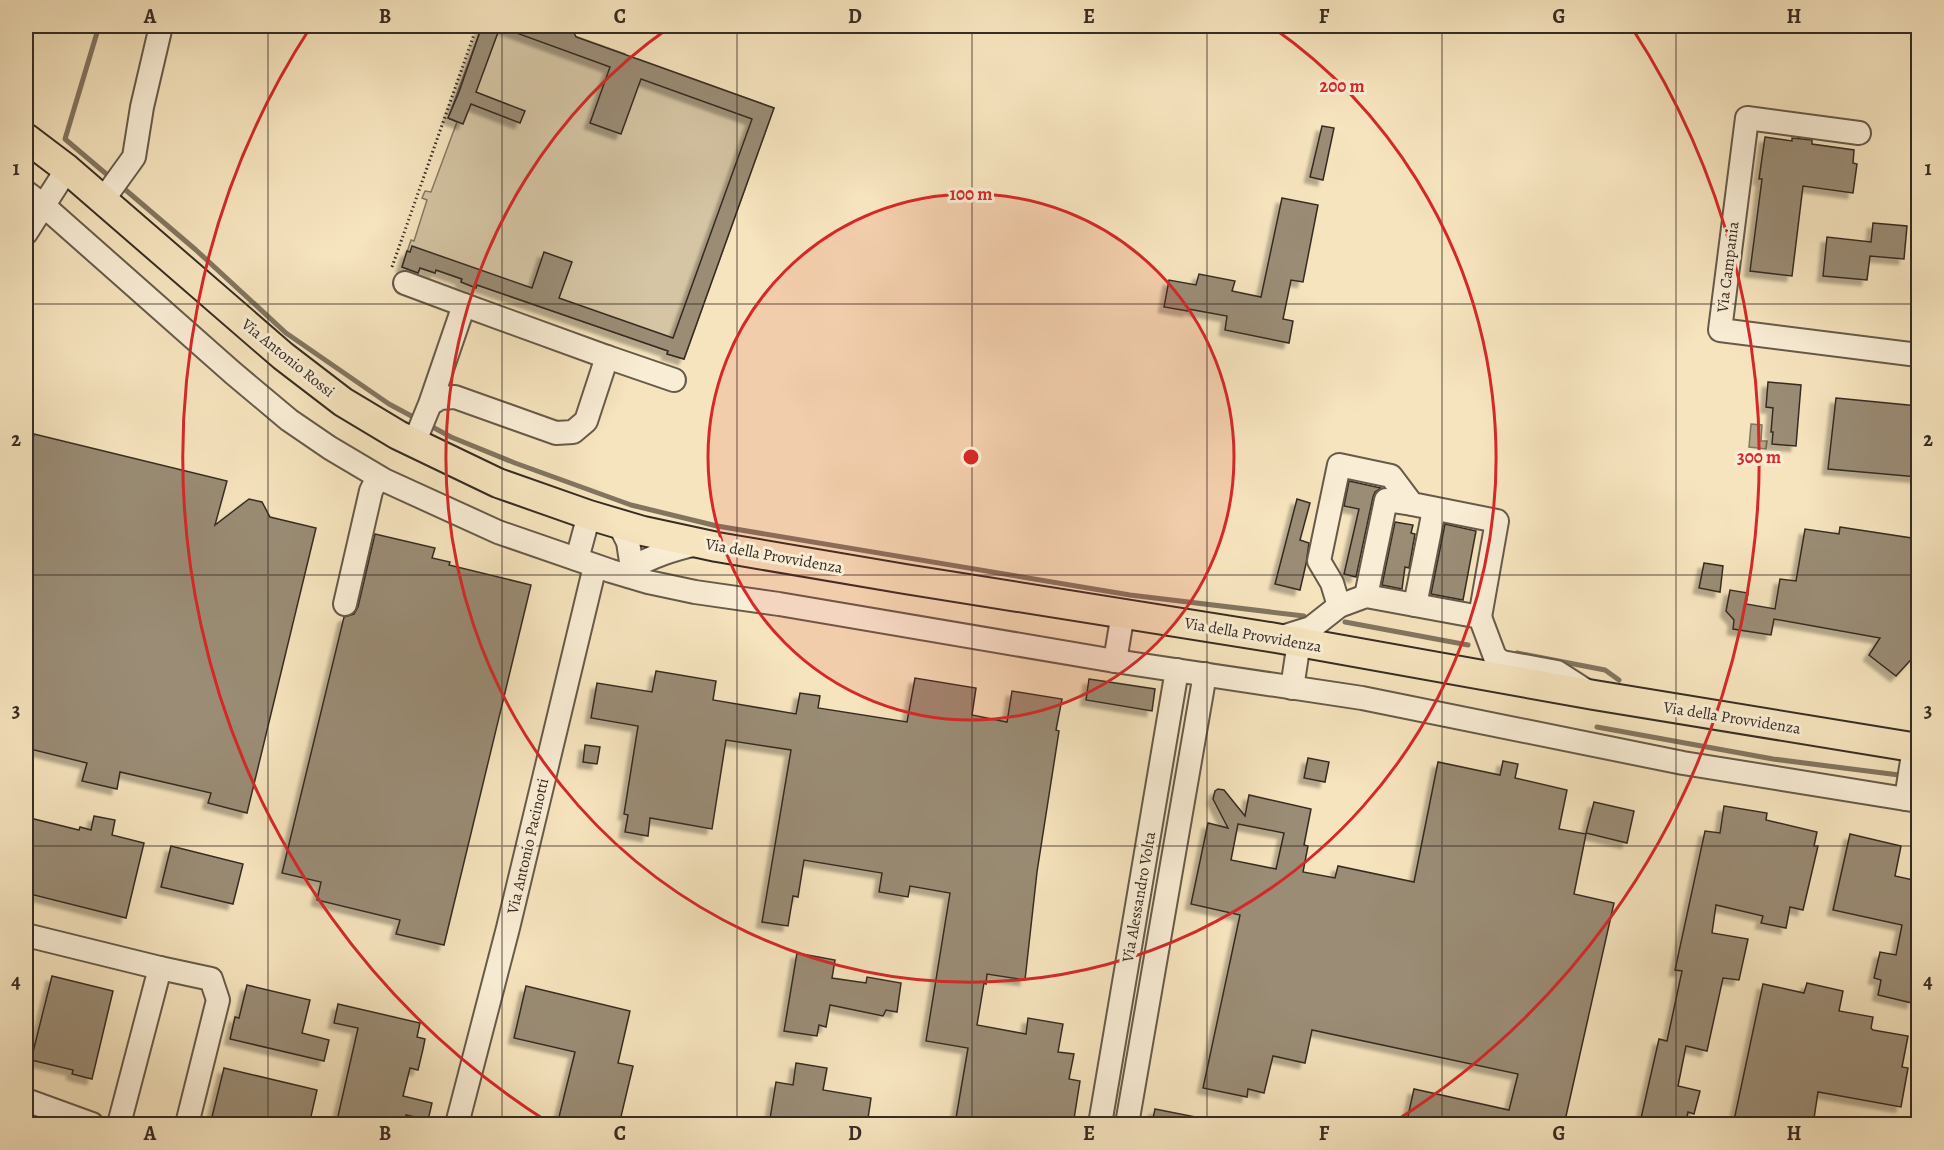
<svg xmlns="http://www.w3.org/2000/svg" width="1944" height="1150" viewBox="0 0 1944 1150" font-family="Alegreya,serif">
	<defs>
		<filter id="shadow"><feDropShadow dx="-5.5" dy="5.5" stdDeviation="1.5" flood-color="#0004"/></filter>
	</defs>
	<rect width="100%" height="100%" fill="#f6e4be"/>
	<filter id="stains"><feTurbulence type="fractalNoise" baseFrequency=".00333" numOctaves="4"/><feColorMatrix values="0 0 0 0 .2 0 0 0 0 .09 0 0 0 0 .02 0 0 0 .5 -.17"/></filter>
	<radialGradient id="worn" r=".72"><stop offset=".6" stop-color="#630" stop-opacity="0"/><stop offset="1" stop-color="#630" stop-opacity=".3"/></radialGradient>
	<path fill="#d5c5a4" stroke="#867864" stroke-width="1.5" d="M 482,26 L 543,26 L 552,29 L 554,26 L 571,26 L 569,34 L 625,54 L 622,61 L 638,59 L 774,108 L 684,359 L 667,354 L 668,351 L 477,285 L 476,288 L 461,282 L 461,279 L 436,270 L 435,273 L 420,268 L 418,273 L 402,267 L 411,240 L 414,241 L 427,200 L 422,198 L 425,191 L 431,192 L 457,122 L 448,118 Z"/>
	<path fill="#b5a589" stroke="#827560" stroke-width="1.5" d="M 1751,424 L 1762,425 L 1761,441 L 1767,441 L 1766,449 L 1749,447 Z"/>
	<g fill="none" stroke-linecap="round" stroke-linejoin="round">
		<g stroke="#827560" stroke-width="5">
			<path d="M 99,26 L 65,139 L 111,178"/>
			<path d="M 121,186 L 196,250 L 286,333 L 389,404 L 417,419"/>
			<path d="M 427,424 L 451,437 L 515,463 L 631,505 L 717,526 L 1130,595 L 1304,616"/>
			<path d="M 1345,622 L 1468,645"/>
			<path d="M 1517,653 L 1605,670 L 1619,680"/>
			<path d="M 1597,727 L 1773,759 L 1899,775"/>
		</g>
	</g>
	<g fill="#9a8c74" stroke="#362c23" stroke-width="1.5" fill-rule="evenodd" filter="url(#shadow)">
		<path d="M 482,26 L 571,26 L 576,37 L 774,108 L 684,359 L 667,354 L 668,351 L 477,285 L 476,288 L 461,282 L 462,279 L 436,270 L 435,273 L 420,268 L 418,273 L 402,267 L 407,251 L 410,252 L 412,246 L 532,288 L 544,252 L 572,262 L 559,298 L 673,338 L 752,119 L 641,79 L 621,134 L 590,123 L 610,67 L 500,27 L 476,92 L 525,111 L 520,123 L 471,104 L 463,124 L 448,118 L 459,92 Z"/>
		<path d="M 1322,126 L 1334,128 L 1323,180 L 1310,177 Z"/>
		<path d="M 1765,137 L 1792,141 L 1792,138 L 1812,140 L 1812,144 L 1854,150 L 1853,163 L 1857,164 L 1853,193 L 1803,186 L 1792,276 L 1750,271 L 1762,179 L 1759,179 Z"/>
		<path d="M 1282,198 L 1318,205 L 1303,282 L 1291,280 L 1283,319 L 1293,321 L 1289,343 L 1225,330 L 1227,316 L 1188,309 L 1188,311 L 1164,307 L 1169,280 L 1196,285 L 1199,274 L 1235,281 L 1232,291 L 1261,297 Z"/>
		<path d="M 1873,223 L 1907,226 L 1904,259 L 1870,256 L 1867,280 L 1823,276 L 1827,237 L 1871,242 Z"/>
		<path d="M 1768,382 L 1801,385 L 1796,446 L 1772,444 L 1773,432 L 1771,432 L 1773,408 L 1766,407 Z"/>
		<path d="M 1836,398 L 1918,406 L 1918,477 L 1828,469 Z"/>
		<path d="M 34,434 L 227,481 L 215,525 L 249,499 L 262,502 L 270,517 L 316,528 L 247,813 L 208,803 L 211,793 L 120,772 L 117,789 L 82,781 L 87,763 L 26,748 L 26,471 Z"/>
		<path d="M 1349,481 L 1381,488 L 1375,492 L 1373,497 L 1356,577 L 1344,574 L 1359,509 L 1344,506 Z"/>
		<path d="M 1297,499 L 1310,503 L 1300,540 L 1309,543 L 1306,564 L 1300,590 L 1275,584 Z"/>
		<path d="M 1395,522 L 1413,525 L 1411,533 L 1415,534 L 1409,568 L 1405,567 L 1402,589 L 1382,585 Z"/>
		<path d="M 1445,524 L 1476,531 L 1463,600 L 1431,594 Z"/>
		<path d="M 1840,527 L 1918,539 L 1918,652 L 1896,676 L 1869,655 L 1880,638 L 1774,619 L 1771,635 L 1733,629 L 1734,620 L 1726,611 L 1730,590 L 1748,593 L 1746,604 L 1775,609 L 1780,579 L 1796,581 L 1805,529 L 1839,534 Z"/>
		<path d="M 375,534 L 435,548 L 432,558 L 450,562 L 449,565 L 531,585 L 444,945 L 396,934 L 400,920 L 317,900 L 321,882 L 282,873 L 344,617 L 354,614 L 358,607 Z"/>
		<path d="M 1704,563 L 1723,566 L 1720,592 L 1699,588 Z"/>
		<path d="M 656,671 L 716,681 L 713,700 L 796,714 L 800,693 L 820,696 L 818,708 L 907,722 L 915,678 L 976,688 L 972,715 L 1007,722 L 1012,691 L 1062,699 L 1056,730 L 1059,731 L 1037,872 L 1025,980 L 987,974 L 986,984 L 984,983 L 977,1025 L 1026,1034 L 1028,1018 L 1063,1024 L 1058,1052 L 1074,1054 L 1069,1079 L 1080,1081 L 1073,1125 L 993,1125 L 956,1118 L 968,1048 L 926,1041 L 950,893 L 910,886 L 908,897 L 879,892 L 882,873 L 804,860 L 798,897 L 793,896 L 788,926 L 762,922 L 791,750 L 726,740 L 712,829 L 650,818 L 648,836 L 625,832 L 628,815 L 624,814 L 638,726 L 591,718 L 597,683 L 652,692 Z"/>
		<path d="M 1089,679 L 1155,689 L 1152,711 L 1086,700 Z"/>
		<path d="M 585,745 L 600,747 L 597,764 L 583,762 Z"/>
		<path d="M 1308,758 L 1329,762 L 1325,782 L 1304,778 Z"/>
		<path d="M 1503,761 L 1518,764 L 1515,778 L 1567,790 L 1559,829 L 1586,834 L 1574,894 L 1614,903 L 1564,1125 L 1406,1125 L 1414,1089 L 1509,1110 L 1518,1074 L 1312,1030 L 1305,1063 L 1273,1056 L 1264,1093 L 1248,1089 L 1247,1097 L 1203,1088 L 1240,915 L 1191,904 L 1208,823 L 1228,828 L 1213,799 L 1215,791 L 1218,789 L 1224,790 L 1245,816 L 1249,795 L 1311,809 L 1304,845 L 1308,846 L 1303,872 L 1335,878 L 1338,866 L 1414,882 L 1438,762 L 1500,775 ZM 1238,824 L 1284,833 L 1276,869 L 1231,860 Z"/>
		<path d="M 1594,802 L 1634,811 L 1627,843 L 1586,833 Z"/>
		<path d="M 1724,806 L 1767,813 L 1766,820 L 1817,832 L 1814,846 L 1818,846 L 1803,910 L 1790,907 L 1786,928 L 1761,923 L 1763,916 L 1716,905 L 1712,933 L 1748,939 L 1739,980 L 1723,978 L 1707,1051 L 1686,1046 L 1678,1086 L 1700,1091 L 1694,1114 L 1688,1112 L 1685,1125 L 1670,1125 L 1670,1122 L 1641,1118 L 1659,1039 L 1667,1041 L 1682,971 L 1675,970 L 1705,831 L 1720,833 Z"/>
		<path d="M 94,816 L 115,820 L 112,835 L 144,843 L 126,918 L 26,893 L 26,817 L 79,830 L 80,827 L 91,830 Z"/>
		<path d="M 1850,834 L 1901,846 L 1895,876 L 1918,881 L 1918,975 L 1912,1003 L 1878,995 L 1881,980 L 1874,978 L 1880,952 L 1896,955 L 1902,925 L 1833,910 Z"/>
		<path d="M 171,846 L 243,864 L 233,904 L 161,887 Z"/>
		<path d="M 797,953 L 835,960 L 832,978 L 866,983 L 867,977 L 901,983 L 897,1012 L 886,1010 L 883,1016 L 830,1005 L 826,1027 L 819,1025 L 817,1036 L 784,1031 Z"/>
		<path d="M 52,976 L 113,991 L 92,1079 L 72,1074 L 73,1070 L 31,1060 Z"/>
		<path d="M 1807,983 L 1843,991 L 1839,1011 L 1873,1017 L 1871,1028 L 1873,1030 L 1908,1036 L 1902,1067 L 1908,1068 L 1901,1107 L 1818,1092 L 1813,1125 L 1733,1125 L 1763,984 L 1804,993 Z"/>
		<path d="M 247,985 L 310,1000 L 302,1033 L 329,1040 L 324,1061 L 230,1039 L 235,1017 L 239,1018 Z"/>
		<path d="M 526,986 L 630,1011 L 618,1063 L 633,1066 L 619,1125 L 557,1125 L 575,1052 L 514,1038 Z"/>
		<path d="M 338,1004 L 420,1023 L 417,1037 L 425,1039 L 423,1049 L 418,1070 L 410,1068 L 403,1096 L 432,1103 L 428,1120 L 406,1115 L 404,1125 L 336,1125 L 358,1028 L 334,1023 Z"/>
		<path d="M 796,1063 L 827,1068 L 823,1090 L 871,1098 L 867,1125 L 769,1125 L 776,1082 L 793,1085 Z"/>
		<path d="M 224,1068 L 317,1090 L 309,1125 L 210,1125 Z"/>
		<path d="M 1155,1109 L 1201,1118 L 1200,1125 L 1161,1125 L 1152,1123 Z"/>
	</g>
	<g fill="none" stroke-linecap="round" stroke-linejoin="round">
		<g stroke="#665a4a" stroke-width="26">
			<g id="minor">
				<path d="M 1859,133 L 1747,118 L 1720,330 L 1918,355"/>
				<path d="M 26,192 L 43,205 L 233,373 L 289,420 L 330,448 L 384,480 L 498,532 L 611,571 L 648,582 L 695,592 L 779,604 L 1115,661 L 1362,698 L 1683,763 L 1918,801"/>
				<path d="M 103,200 L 134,157 L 142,107 L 161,26"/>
				<path d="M 26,233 L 67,169"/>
				<path d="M 405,283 L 464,305"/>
				<path d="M 607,357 L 674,380"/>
				<path d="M 414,443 L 430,404 L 464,305 L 607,357 L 586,421 L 573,432 L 556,433 L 455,397 L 440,398 L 430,404"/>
				<path d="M 619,524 L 628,542 L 632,568"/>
				<path d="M 577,559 L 589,515"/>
				<path d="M 629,576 L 632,568 C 652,556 674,549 697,544"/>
				<path d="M 1366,596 L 1386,500 L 1412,504"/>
				<path d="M 345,604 L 371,491 L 378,477"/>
				<path d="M 1415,605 L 1434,510"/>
				<path d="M 1339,606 L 1332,583 L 1319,561 L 1339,465 L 1391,476 L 1412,504 L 1497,521 L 1480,617"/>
				<path d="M 1279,638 L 1311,628 L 1339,606 L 1366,596 L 1480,617 L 1495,657 L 1502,662 L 1557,672 L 1585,690"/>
				<path d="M 1115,661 L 1123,613"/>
				<path d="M 1292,688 L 1299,642"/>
				<path d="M 1906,799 L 1914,748"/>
				<path d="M 26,935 L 160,968 L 119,1124"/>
				<path d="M 160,968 L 211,979 L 218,1000 L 187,1124"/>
				<path d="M 26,1100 L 92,1124"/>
				<path d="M 457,1124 L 508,928 L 595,566"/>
				<path d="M 1100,1124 L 1177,670"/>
				<path d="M 1127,1124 L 1205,674"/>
			</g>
		</g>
		<g stroke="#362c23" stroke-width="32">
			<path id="major" d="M 26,138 L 67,169 L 283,356 L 343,402 L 398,435 L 498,483 L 589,515 L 643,531 L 717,547 L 905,579 L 1276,638 L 1594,695 L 1918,748"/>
		</g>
		<path stroke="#362c23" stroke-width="3" stroke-dasharray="1.5 3" stroke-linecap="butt" d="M 392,267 L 477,26"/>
		<use href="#minor" stroke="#f9edd5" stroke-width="22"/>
		<use href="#major" stroke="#f6e4be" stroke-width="28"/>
	</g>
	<path fill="none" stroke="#362c23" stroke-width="1.5" stroke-opacity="0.55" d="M 268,26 L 268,1124M 502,26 L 502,1124M 737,26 L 737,1124M 972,26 L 972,1124M 1207,26 L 1207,1124M 1442,26 L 1442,1124M 1676,26 L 1676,1124M 26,304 L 1918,304M 26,575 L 1918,575M 26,846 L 1918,846"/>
	<circle cx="971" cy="457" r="263" fill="#d62828" fill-opacity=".12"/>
	<g fill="none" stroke="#d62828" stroke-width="3">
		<circle cx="971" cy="457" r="263"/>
		<path d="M1272 27A525 525 0 1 1 670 27"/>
		<path d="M548 1122A788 788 0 0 1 310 28M1632 28A788 788 0 0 1 1394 1122"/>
	</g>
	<g text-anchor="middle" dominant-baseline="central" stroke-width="6" stroke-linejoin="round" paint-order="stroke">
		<g font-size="16" fill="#362c23" stroke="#f9edd5">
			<text transform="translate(1728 267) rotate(-83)">Via Campania</text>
			<text transform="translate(288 358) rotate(39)">Via Antonio Rossi</text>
			<text transform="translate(774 556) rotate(10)">Via della Provvidenza</text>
			<text transform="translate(1253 635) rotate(10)">Via della Provvidenza</text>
			<text transform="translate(1732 718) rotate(9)">Via della Provvidenza</text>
			<text transform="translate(528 846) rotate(-77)">Via Antonio Pacinotti</text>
			<text transform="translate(1139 897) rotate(-80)">Via Alessandro Volta</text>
		</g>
	</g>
	<circle cx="971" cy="457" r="9" fill="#d62828" stroke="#f9edd5" stroke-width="3"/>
	<g font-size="18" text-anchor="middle" font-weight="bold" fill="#d62828" stroke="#f9edd5" stroke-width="6" stroke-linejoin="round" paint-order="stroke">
		<text x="1342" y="92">200 m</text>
		<text x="971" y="200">100 m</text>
		<text x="1759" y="463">300 m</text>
	</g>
	<rect width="1944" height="1150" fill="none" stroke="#f6e4be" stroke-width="66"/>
	<rect x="33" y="33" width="1878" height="1084" fill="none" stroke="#362c23" stroke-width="2"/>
	<g font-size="20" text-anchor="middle" font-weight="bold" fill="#362c23">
		<text x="150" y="23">A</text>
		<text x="385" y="23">B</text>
		<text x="620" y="23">C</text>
		<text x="855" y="23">D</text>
		<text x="1089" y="23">E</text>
		<text x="1324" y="23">F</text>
		<text x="1559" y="23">G</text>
		<text x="1794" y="23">H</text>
		<text x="16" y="175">1</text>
		<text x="1928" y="175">1</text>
		<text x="16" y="446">2</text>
		<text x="1928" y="446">2</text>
		<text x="16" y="717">3</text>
		<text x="1928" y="717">3</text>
		<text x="16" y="988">4</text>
		<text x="1928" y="988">4</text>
		<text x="150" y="1140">A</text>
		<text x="385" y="1140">B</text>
		<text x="620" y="1140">C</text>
		<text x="855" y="1140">D</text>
		<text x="1089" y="1140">E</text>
		<text x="1324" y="1140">F</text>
		<text x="1559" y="1140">G</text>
		<text x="1794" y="1140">H</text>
	</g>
	<rect width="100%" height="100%" filter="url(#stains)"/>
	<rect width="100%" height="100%" fill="url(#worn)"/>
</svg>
